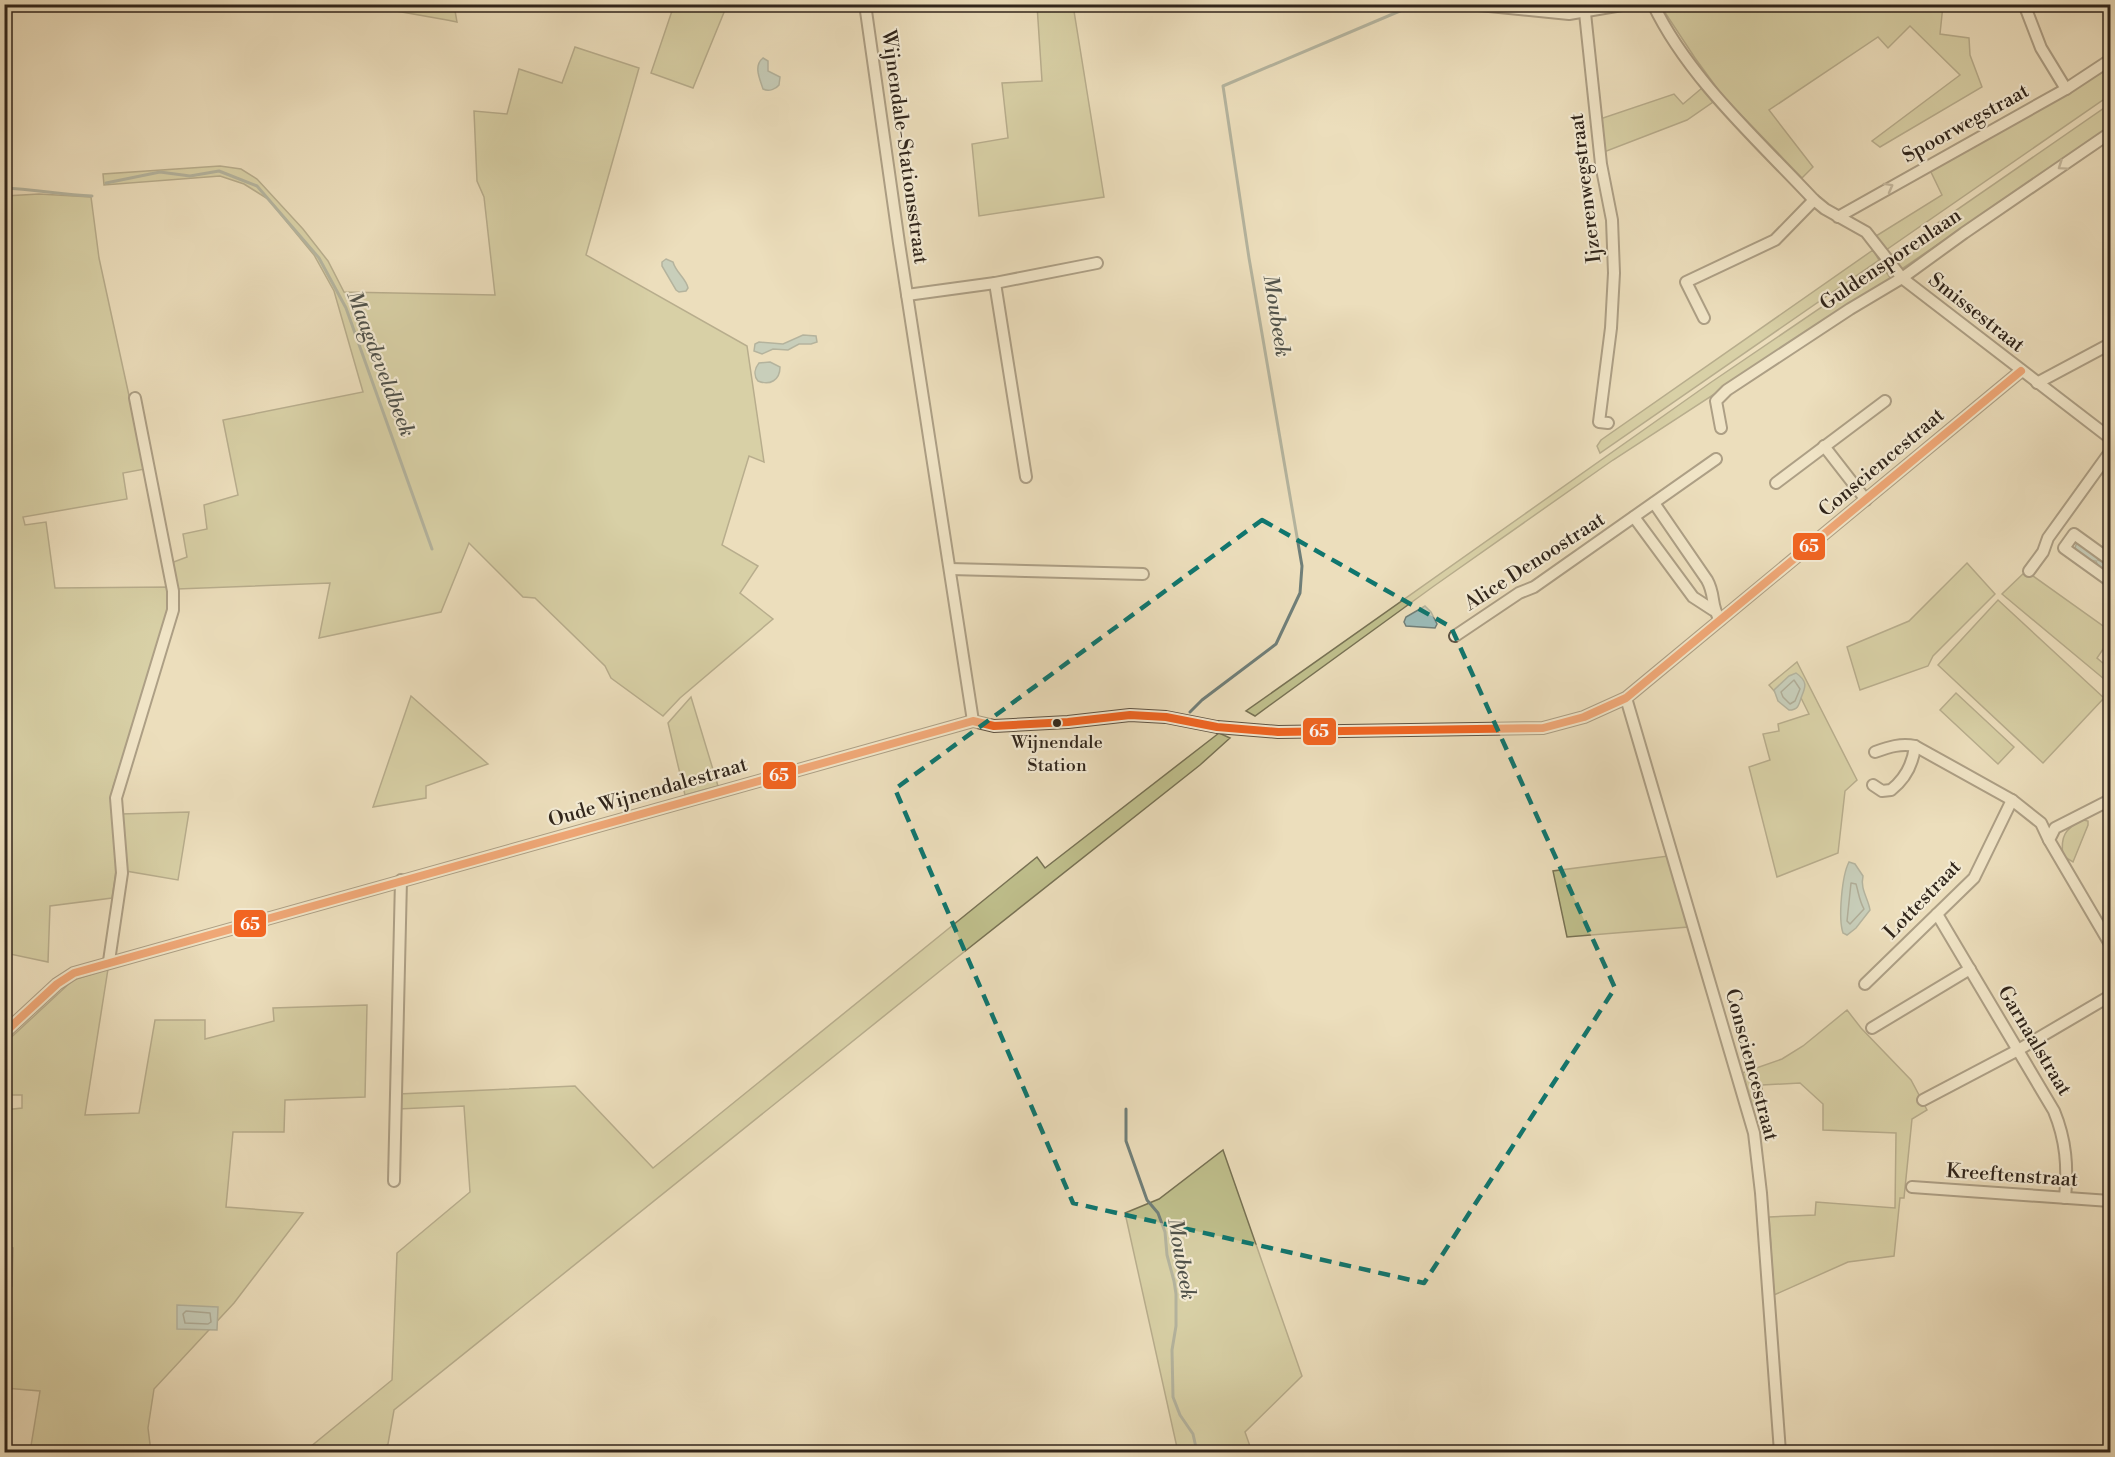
<svg xmlns="http://www.w3.org/2000/svg" width="2115" height="1457" viewBox="0 0 2115 1457" font-family="'Libre Bodoni',serif">
	<rect width="100%" height="100%" fill="#ecdebc"/>
	<filter id="stains"><feTurbulence type="fractalNoise" baseFrequency=".00333" numOctaves="4"/><feColorMatrix values="0 0 0 0 .2 0 0 0 0 .09 0 0 0 0 .02 0 0 0 .5 -.17"/></filter>
	<radialGradient id="worn" r=".72"><stop offset=".6" stop-color="#630" stop-opacity="0"/><stop offset="1" stop-color="#630" stop-opacity=".3"/></radialGradient>
	<g fill="#bfbf8c" stroke="#787254" stroke-width="1.5">
		<path d="M 1687,4 L 1943,5 L 1940,34 L 1969,38 L 1970,55 L 1982,87 L 1880,147 L 1872,141 L 1960,75 L 1910,26 L 1888,48 L 1878,37 L 1769,110 L 1813,167 L 1802,178 L 1722,95 L 1695,58 L 1664,11 Z"/>
		<path d="M 362,5 L 454,5 L 457,22 L 447,20 Z"/>
		<path d="M 674,5 L 727,5 L 693,88 L 651,73 Z"/>
		<path d="M 1037,5 L 1073,5 L 1104,197 L 979,216 L 972,144 L 1008,138 L 1002,83 L 1042,81 Z"/>
		<path d="M 575,47 L 639,68 L 586,255 L 747,346 L 764,462 L 749,456 L 722,545 L 758,566 L 740,593 L 773,619 L 680,698 L 663,716 L 611,678 L 605,666 L 535,598 L 523,597 L 469,543 L 441,612 L 319,638 L 330,583 L 177,589 L 171,563 L 187,557 L 183,534 L 207,529 L 204,505 L 238,495 L 223,420 L 363,392 L 334,291 L 314,255 L 268,199 L 244,184 L 220,176 L 104,185 L 103,174 L 220,166 L 241,169 L 257,179 L 303,229 L 328,261 L 344,292 L 495,295 L 484,197 L 477,181 L 474,111 L 507,114 L 519,69 L 562,83 Z"/>
		<path d="M 2110,68 L 2110,95 L 1886,250 L 1876,236 L 1942,195 L 1930,170 Z"/>
		<path d="M 1702,88 L 1713,102 L 1687,120 L 1604,152 L 1600,119 L 1674,94 L 1683,104 Z"/>
		<path d="M 2110,104 L 2110,128 L 1900,270 L 1890,256 Z"/>
		<path d="M 39,194 L 91,197 L 99,258 L 145,469 L 123,473 L 127,499 L 23,517 L 25,525 L 46,522 L 55,588 L 170,587 L 169,614 L 113,787 C 111,811 116,835 116,860 C 117,872 114,885 112,898 L 50,906 L 48,962 L 5,953 L 5,196 Z"/>
		<path d="M 1873,250 L 1879,260 L 1600,453 L 1597,446 L 1601,440 Z"/>
		<path d="M 1882,266 L 1891,279 L 1613,460 L 1434,586 L 1255,716 L 1246,711 L 1710,383 Z"/>
		<path d="M 1967,563 L 1995,594 L 1933,656 L 1928,666 L 1860,690 L 1847,647 L 1909,621 Z"/>
		<path d="M 2026,571 L 2110,631 L 2110,639 L 2097,658 L 2110,669 L 2110,684 L 2002,594 Z"/>
		<path d="M 1998,600 L 2104,698 L 2043,763 L 1938,665 Z"/>
		<path d="M 1797,662 L 1857,780 L 1845,791 L 1838,853 L 1777,877 L 1749,767 L 1770,760 L 1763,734 L 1779,731 L 1778,724 L 1809,714 L 1790,676 L 1775,692 L 1769,685 Z"/>
		<path d="M 1956,693 L 2014,747 L 1998,764 L 1940,710 Z"/>
		<path d="M 411,696 L 488,764 L 426,786 L 426,798 L 373,807 Z"/>
		<path d="M 691,697 L 718,786 L 685,795 L 668,723 Z"/>
		<path d="M 1219,733 L 1230,738 L 1200,765 L 945,967 L 394,1410 L 388,1444 L 377,1452 L 304,1452 L 392,1380 L 397,1253 L 470,1192 L 464,1106 L 398,1109 L 398,1094 L 575,1086 L 653,1168 L 1037,857 L 1045,868 Z"/>
		<path d="M 189,812 L 178,880 L 126,871 L 121,814 Z"/>
		<path d="M 2083,820 L 2088,821 L 2088,825 L 2073,862 L 2063,856 C 2060,837 2065,828 2083,820 Z"/>
		<path d="M 1668,856 L 1688,927 L 1567,937 L 1553,871 Z"/>
		<path d="M 108,969 L 85,1115 L 139,1113 L 155,1020 L 205,1020 L 205,1039 L 274,1021 L 273,1008 L 367,1005 L 365,1097 L 285,1100 L 284,1132 L 233,1132 L 226,1207 L 303,1213 L 234,1303 L 154,1389 L 148,1428 L 151,1452 L 30,1452 L 40,1391 L 5,1388 L 5,1286 L 12,1286 L 13,1248 L 5,1247 L 4,1110 L 22,1108 L 22,1095 L 5,1095 L 5,1043 L 73,980 Z"/>
		<path d="M 1847,1010 L 1861,1028 L 1911,1080 L 1927,1110 L 1912,1119 L 1904,1198 L 1900,1198 L 1894,1256 L 1848,1262 L 1774,1295 L 1769,1217 L 1815,1215 L 1816,1202 L 1895,1208 L 1896,1133 L 1823,1130 L 1823,1104 L 1800,1083 L 1762,1085 L 1763,1104 L 1751,1105 L 1742,1073 L 1782,1059 L 1803,1046 Z"/>
		<path d="M 1223,1150 L 1302,1376 L 1245,1432 L 1252,1452 L 1178,1452 L 1125,1213 L 1159,1199 Z"/>
	</g>
	<g fill="#9bbbb8" stroke="#707f79" stroke-width="1.5">
		<path d="M 763,58 L 768,61 L 768,71 L 780,77 L 779,85 C 776,89 769,92 763,89 C 760,79 753,66 763,58 Z"/>
		<path d="M 666,259 L 673,262 C 676,273 686,278 688,288 L 686,291 L 679,292 L 676,290 L 662,266 L 662,262 Z"/>
		<path d="M 803,335 L 816,336 L 817,342 L 811,344 L 799,344 L 788,350 L 773,349 L 762,354 L 754,351 L 755,344 L 759,342 L 783,344 Z"/>
		<path d="M 770,362 L 780,367 C 780,380 770,386 758,381 C 753,375 755,368 759,363 Z"/>
		<path d="M 2077,542 C 2080,543 2096,555 2099,558 L 2098,560 L 2110,564 L 2110,575 L 2099,569 L 2096,561 C 2088,561 2079,555 2075,548 Z"/>
		<path d="M 1425,606 L 1431,612 L 1437,624 L 1435,628 L 1406,626 L 1404,622 L 1406,617 Z"/>
		<path d="M 1796,673 C 1809,682 1805,688 1801,698 C 1799,705 1798,710 1789,710 L 1778,701 L 1774,690 L 1789,676 Z"/>
		<path d="M 1849,862 L 1855,864 L 1863,876 C 1860,889 1868,898 1870,910 L 1856,928 L 1847,935 L 1843,933 C 1838,918 1842,875 1849,862 Z"/>
		<path d="M 177,1305 L 218,1307 L 217,1330 L 177,1329 Z"/>
	</g>
	<g fill="none" stroke-linecap="round" stroke-linejoin="round">
		<g stroke="#66706a" stroke-width="1.5">
			<path d="M 1794,680 L 1800,689 L 1795,701 L 1790,704 L 1783,697 L 1781,692 Z"/>
			<path d="M 1851,883 L 1856,884 C 1859,894 1859,900 1864,909 L 1850,924 L 1847,921 Z"/>
			<path d="M 186,1311 L 210,1313 L 211,1322 L 208,1324 L 185,1323 L 183,1314 Z"/>
		</g>
		<g stroke="#707f79" stroke-width="3">
			<path d="M 106,183 L 160,172 L 190,176 L 219,171 L 257,186 L 319,258 L 346,308 L 432,549"/>
			<path d="M 4,188 C 34,189 62,195 92,196"/>
			<path d="M 1190,712 L 1202,700 L 1276,644 L 1300,593 L 1302,566 L 1249,258 L 1223,86 L 1414,5"/>
			<path d="M 1126,1109 L 1126,1141 L 1147,1200 L 1158,1213 L 1165,1232 L 1167,1255 L 1174,1281 L 1176,1294 L 1176,1326 L 1172,1350 L 1173,1397 L 1180,1415 L 1193,1434 L 1197,1452"/>
		</g>
		<g stroke="#5f5343" stroke-width="14">
			<g id="street">
				<path d="M 865,4 L 899,243 L 973,721"/>
				<path d="M 1469,4 L 1569,14 L 1628,4"/>
				<path d="M 1653,4 C 1688,78 1759,141 1814,200 L 1825,209 L 1866,232 L 1902,278 L 2110,438"/>
				<path d="M 2024,4 L 2041,48 L 2066,89"/>
				<path d="M 1585,13 L 1601,164 L 1612,220 L 1614,273 L 1611,328 L 1599,422 L 1608,423"/>
				<path d="M 1838,217 L 2066,89 L 2110,60"/>
				<path d="M 995,283 L 1026,477"/>
				<path d="M 907,295 L 995,283 L 1097,263"/>
				<path d="M 1704,318 L 1686,282 L 1775,240 L 1814,200"/>
				<path d="M 2037,383 L 2110,344"/>
				<path d="M 1721,428 L 1716,401 L 1727,390 L 1850,309 L 1902,278 L 1964,233 L 2110,133"/>
				<path d="M 1824,446 L 1866,500"/>
				<path d="M 1776,483 L 1885,401"/>
				<path d="M 1654,503 L 1707,580 C 1716,596 1710,605 1720,620"/>
				<path d="M 1634,517 L 1693,597 L 1713,610"/>
				<path d="M 2110,560 L 2074,534 L 2064,548 L 2110,581"/>
				<path d="M 950,569 L 1143,574"/>
				<path d="M 2029,571 L 2043,552 L 2048,538 L 2110,452"/>
				<path d="M 1455,636 L 1519,593 L 1534,587 L 1716,459"/>
				<path d="M 1626,698 L 1754,1133 L 1761,1193 L 1780,1452"/>
				<path d="M 1875,752 C 1889,747 1901,743 1915,746 L 2012,800 L 2041,823 L 2049,840"/>
				<path d="M 1873,785 L 1882,791 L 1891,790 C 1905,779 1913,764 1915,746"/>
				<path d="M 2110,800 L 2055,828 L 2049,840 L 2110,944"/>
				<path d="M 1937,914 L 2054,1111 C 2066,1140 2068,1167 2065,1198"/>
				<path d="M 109,961 L 122,873 L 116,798 L 173,610 L 173,591 L 135,398"/>
				<path d="M 1865,984 L 1974,878 L 2012,800"/>
				<path d="M 1872,1028 L 1970,969"/>
				<path d="M 4,1033 L 57,984 L 74,973 L 973,721 L 994,726 L 1068,722 L 1130,715 L 1166,717 L 1217,727 L 1278,732 L 1543,728 L 1584,717 L 1626,698 L 2021,371"/>
				<path d="M 1923,1100 L 2018,1050 L 2110,996"/>
				<path d="M 394,1181 L 401,880"/>
				<path d="M 1912,1187 L 2110,1201"/>
			</g>
		</g>
		<use href="#street" stroke="#f3ead3" stroke-width="10"/>
		<g stroke="#f3ead3" stroke-width="12">
			<path id="bus-1" d="M 4,1033 L 57,984 L 74,973 L 973,721 L 994,726 L 1068,722 L 1130,715 L 1166,717 L 1217,727 L 1278,732 L 1543,728 L 1584,717 L 1626,698 L 2021,371"/>
		</g>
		<use href="#bus-1" stroke="#f26522" stroke-width="8"/>
	</g>
	<defs><path id="oneway-chevron" d="M-2-3.5L2.5 0L-2 3.5" fill="none" stroke-width="1.6" stroke-linecap="round" stroke-linejoin="round" transform="scale(1.5)"/></defs>
	<g stroke="#928877">
		<use href="#oneway-chevron" transform="translate(2062 166) rotate(146)"/>
		<use href="#oneway-chevron" transform="translate(1889 187) rotate(-29)"/>
	</g>
	<path d="M0 0H2115V1457H0ZM 1262,520 L 1451,627 L 1615,988 L 1424,1283 L 1073,1203 L 895,789 Z" fill="#ecdebc" fill-opacity=".55" fill-rule="evenodd"/>
	<path fill="none" stroke="#0f766e" stroke-width="4.5" stroke-dasharray="12 8" stroke-linejoin="round" d="M 1262,520 L 1451,627 L 1615,988 L 1424,1283 L 1073,1203 L 895,789 Z"/>
	<circle fill="#30251b" stroke="#f3ead3" stroke-width="2" cx="1057" cy="723" r="5"/>
	<g text-anchor="middle" dominant-baseline="central" stroke-width="4.5" stroke-linejoin="round" paint-order="stroke">
		<g font-size="18" fill="#30251b" stroke="#f3ead3">
			<text x="1057" y="742">Wijnendale<tspan x="1057" dy="23">Station</tspan></text>
		</g>
		<g font-size="20" fill="#30251b" stroke="#f3ead3">
			<text transform="translate(1966 124) rotate(-29)">Spoorwegstraat</text>
			<text transform="translate(904 147) rotate(82)">Wijnendale-Stationsstraat</text>
			<text transform="translate(1586 188) rotate(-97)">Ijzerenwegstraat</text>
			<text transform="translate(1891 260) rotate(-34)">Guldensporenlaan</text>
			<text transform="translate(1976 313) rotate(38)">Smissestraat</text>
			<text transform="translate(1882 463) rotate(-40)">Consciencestraat</text>
			<text transform="translate(1535 562) rotate(-33)">Alice Denoostraat</text>
			<text transform="translate(648 793) rotate(-16)">Oude Wijnendalestraat</text>
			<text transform="translate(1923 900) rotate(-46)">Lottestraat</text>
			<text transform="translate(2034 1041) rotate(59)">Garnaalstraat</text>
			<text transform="translate(1751 1065) rotate(75)">Consciencestraat</text>
			<text transform="translate(2012 1176) rotate(4)">Kreeftenstraat</text>
		</g>
		<g font-size="21" font-style="italic" fill="#50524a" stroke="#f3ead3">
			<text transform="translate(1276 316) rotate(81)">Moubeek</text>
			<text transform="translate(380 364) rotate(69)">Maagdeveldbeek</text>
			<text transform="translate(1181 1259) rotate(80)">Moubeek</text>
		</g>
	</g>
	<g stroke="#f3ead3" stroke-width="2">
		<rect x="1792" y="532" width="34" height="29" rx="6" fill="#f26522"/>
		<rect x="1302" y="717" width="35" height="29" rx="6" fill="#f26522"/>
		<rect x="762" y="761" width="35" height="29" rx="6" fill="#f26522"/>
		<rect x="233" y="909" width="34" height="29" rx="6" fill="#f26522"/>
	</g>
	<g font-size="16" text-anchor="middle" font-weight="bold" fill="#fff">
		<text x="1809" y="552">65</text>
		<text x="1319" y="737">65</text>
		<text x="779" y="781">65</text>
		<text x="250" y="930">65</text>
	</g>
	<rect width="2115" height="1457" fill="none" stroke="#ecdebc" stroke-width="24"/>
	<rect x="6" y="6" width="2103" height="1445" fill="none" stroke="#30251b" stroke-width="3"/>
	<rect x="12" y="12" width="2091" height="1433" fill="none" stroke="#30251b" stroke-width="1.5"/>
	<rect width="100%" height="100%" filter="url(#stains)"/>
	<rect width="100%" height="100%" fill="url(#worn)"/>
</svg>
